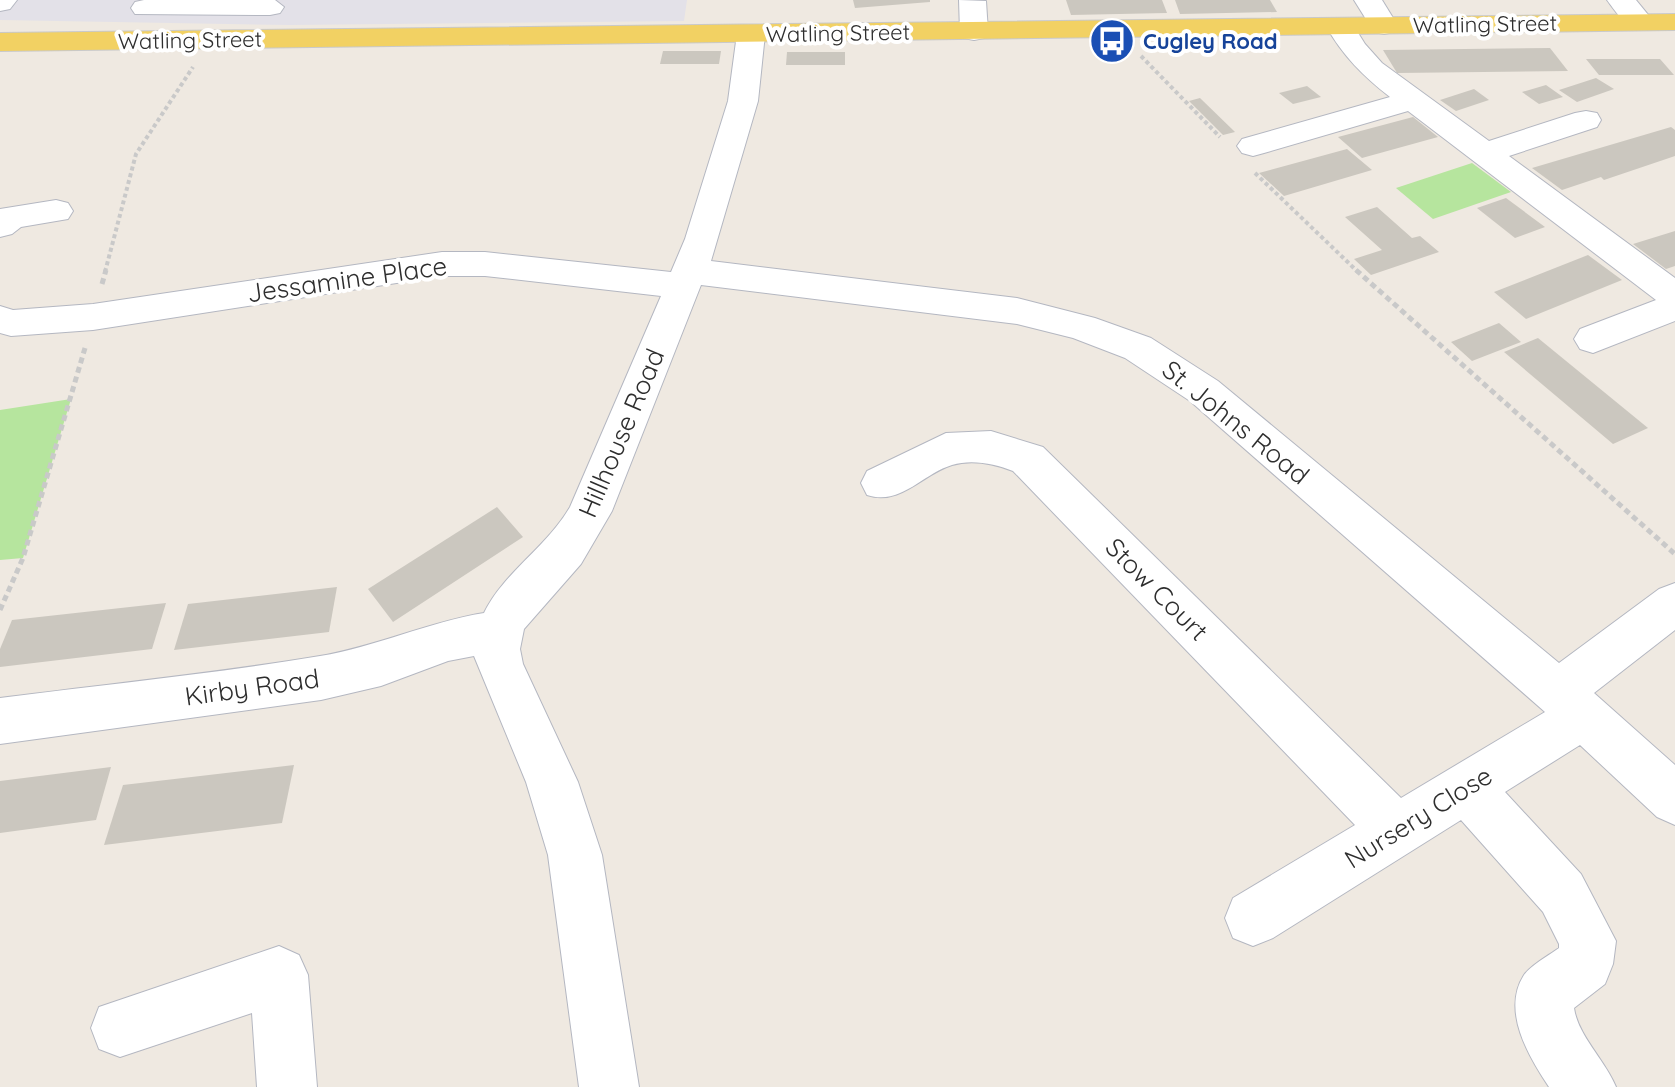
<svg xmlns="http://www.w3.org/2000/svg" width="1675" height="1087" viewBox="0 0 1675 1087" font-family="Quicksand,sans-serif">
	<rect width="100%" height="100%" fill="#efe9e1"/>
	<path fill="#e3e1e8" d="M 0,0 L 687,0 L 684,21 L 290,25 L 0,20 Z"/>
	<g fill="#b6e59e">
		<path d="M 1472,163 L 1511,192 L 1433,219 L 1396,188 Z"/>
		<path d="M 71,399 L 23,558 L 0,560 L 0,410 Z"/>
	</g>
	<g fill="#cbc7bf">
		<path d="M 853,0 L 930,0 L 930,2 L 855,8 Z"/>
		<path d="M 1066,0 L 1162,0 L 1167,13 L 1071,15 Z"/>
		<path d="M 1175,0 L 1270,0 L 1277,12 L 1180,14 Z"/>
		<path d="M 1550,48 L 1568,71 L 1397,73 L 1383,50 Z"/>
		<path d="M 663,51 L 721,51 L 719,64 L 660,64 Z"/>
		<path d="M 787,52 L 845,52 L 845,65 L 786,65 Z"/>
		<path d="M 1586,59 L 1660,59 L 1674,75 L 1599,75 Z"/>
		<path d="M 1596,78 L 1614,89 L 1577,102 L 1559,90 Z"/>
		<path d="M 1546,85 L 1563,97 L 1539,104 L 1522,92 Z"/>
		<path d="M 1307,86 L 1321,97 L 1293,104 L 1279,93 Z"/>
		<path d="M 1474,89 L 1489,100 L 1456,111 L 1440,100 Z"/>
		<path d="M 1200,98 L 1235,132 L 1223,135 L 1189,101 Z"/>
		<path d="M 1413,117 L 1438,137 L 1362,158 L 1338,137 Z"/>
		<path d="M 1671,127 L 1675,130 L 1675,156 L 1604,180 L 1601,177 L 1562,190 L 1532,168 Z"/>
		<path d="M 1347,149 L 1372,170 L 1284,196 L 1259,173 Z"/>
		<path d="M 1506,198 L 1545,227 L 1515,238 L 1477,208 Z"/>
		<path d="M 1377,207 L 1412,238 L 1420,236 L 1439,252 L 1371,275 L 1354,259 L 1382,250 L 1345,217 Z"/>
		<path d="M 1675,231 L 1675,266 L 1666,269 L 1633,244 Z"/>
		<path d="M 1588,255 L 1622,280 L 1526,319 L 1494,292 Z"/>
		<path d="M 1499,323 L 1521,342 L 1472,361 L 1451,342 Z"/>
		<path d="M 1538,338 L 1648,428 L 1613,444 L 1504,352 Z"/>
		<path d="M 497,507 L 523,537 L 393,622 L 368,589 Z"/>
		<path d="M 337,587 L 329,632 L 174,650 L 188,604 Z"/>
		<path d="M 166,603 L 152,649 L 0,667 L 0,649 L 12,620 Z"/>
		<path d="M 294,765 L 282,823 L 104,845 L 123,785 Z"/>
		<path d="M 111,767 L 96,820 L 0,833 L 0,781 Z"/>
	</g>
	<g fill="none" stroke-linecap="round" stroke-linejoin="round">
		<g stroke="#b4b7c1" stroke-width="2">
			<g id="minor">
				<path d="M 0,0 L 17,0 L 10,9 L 0,11 Z"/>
				<path d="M 144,0 L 275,0 L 284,7 L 280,13 L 270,15 L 135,14 L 131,8 L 135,2 Z"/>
				<path d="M 959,0 L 986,1 L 988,32 L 984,38 L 974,40 L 964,38 L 960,32 Z"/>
				<path d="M 1354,0 L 1382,0 L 1398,26 L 1394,32 L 1384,34 L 1374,32 Z"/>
				<path d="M 1607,0 L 1636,0 L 1654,22 L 1650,28 C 1629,33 1619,16 1607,0 Z"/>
				<path d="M 1340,18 L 1350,20 L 1365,44 L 1382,63 L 1489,141 L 1575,113 L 1586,111 L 1597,113 L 1601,120 L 1597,127 L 1509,156 L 1675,278 L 1675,321 L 1593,353 L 1580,349 L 1574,339 L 1580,329 L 1656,300 L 1408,111 L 1264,153 L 1253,156 L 1242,153 L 1237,146 L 1242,139 L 1390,97 C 1363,76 1343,56 1326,26 L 1330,20 Z"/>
				<path d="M 751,26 L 761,28 L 765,34 L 758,101 L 711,261 L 1017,298 L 1095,318 L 1151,338 L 1218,381 L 1559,663 L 1659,589 L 1675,583 L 1675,630 L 1594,693 L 1675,765 L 1675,825 L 1657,817 L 1580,745 L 1505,792 L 1581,874 L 1616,941 L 1613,964 L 1605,984 L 1574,1008 C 1578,1036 1605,1060 1616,1087 L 1549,1087 C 1529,1057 1501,1011 1524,975 C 1531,965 1548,956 1559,948 L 1559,944 L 1543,912 L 1461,820 L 1273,938 L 1253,946 L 1233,938 L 1225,918 L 1233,898 L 1355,825 L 1013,471 C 995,464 972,459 952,465 C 922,474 901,506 867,495 L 861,483 L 867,471 L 946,433 L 991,431 L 1043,447 L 1401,798 L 1545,712 L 1190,401 L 1125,358 L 1073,338 L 1017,324 L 701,285 L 612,511 L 581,564 L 524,629 L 520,649 L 523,664 L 578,782 L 602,855 L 639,1087 L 579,1087 L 548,855 L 526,782 L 474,656 L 448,661 L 381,686 L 321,700 L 0,744 L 0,698 C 106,684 214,674 320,656 C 376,647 428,622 484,613 C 503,573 547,547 570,507 L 661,296 L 485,276 L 442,276 L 93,330 L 11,336 L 0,333 L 0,306 L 13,310 L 93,304 L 442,252 L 485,252 L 671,272 L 685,239 L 728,101 L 737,34 L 741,28 Z"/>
				<path d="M 56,200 L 68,203 L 73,211 L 68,219 L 21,227 L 12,234 L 0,237 L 0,209 Z"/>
				<path d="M 279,946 L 299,955 L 308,975 L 317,1087 L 257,1087 L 252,1013 L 120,1057 L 99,1049 L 91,1028 L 99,1007 Z"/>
			</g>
		</g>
		<g stroke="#c9c9c9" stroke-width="2">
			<path id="major" d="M 1675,14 L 1675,30 L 0,51 L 0,33 Z"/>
		</g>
		<g stroke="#c9c9c9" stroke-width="4" stroke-dasharray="4 3" stroke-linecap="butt">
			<path d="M 1141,56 L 1220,137"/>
			<path d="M 1255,173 L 1358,272"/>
			<path d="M 105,272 L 136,154 L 193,67"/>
		</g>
		<g stroke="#c9c9c9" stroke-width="5" stroke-dasharray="6 4" stroke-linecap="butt">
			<path d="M 1356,270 L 1675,554"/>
			<path d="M 102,284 L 106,270"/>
			<path d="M 0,610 L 23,558 L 85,348"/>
		</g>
		<use href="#minor" fill="#fff" fill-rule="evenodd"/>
		<use href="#major" fill="#f2d163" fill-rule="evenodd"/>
	</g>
	<defs>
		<g id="bus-disc" transform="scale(2.3)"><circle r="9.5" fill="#1a4fb4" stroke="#fff"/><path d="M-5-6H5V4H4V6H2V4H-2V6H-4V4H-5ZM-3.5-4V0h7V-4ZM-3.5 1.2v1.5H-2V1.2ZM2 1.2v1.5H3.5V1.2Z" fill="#fff"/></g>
	</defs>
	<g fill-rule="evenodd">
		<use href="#bus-disc" x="1112" y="41"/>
	</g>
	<g text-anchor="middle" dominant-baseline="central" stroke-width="8" stroke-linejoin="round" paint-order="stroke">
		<g font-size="22" fill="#2e2e2e" stroke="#fff">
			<text transform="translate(1485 24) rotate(-1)">Watling Street</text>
			<text transform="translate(838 33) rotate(-1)">Watling Street</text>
			<text transform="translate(190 40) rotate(-1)">Watling Street</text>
		</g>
		<g font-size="22" font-weight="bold" fill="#164399" stroke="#fff" text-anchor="start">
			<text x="1143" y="41">Cugley Road</text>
		</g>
		<g font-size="26" fill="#2e2e2e" stroke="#fff">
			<text transform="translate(347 279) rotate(-8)">Jessamine Place</text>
			<text transform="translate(1236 422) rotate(39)">St. Johns Road</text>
			<text transform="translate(621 433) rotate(-67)">Hillhouse Road</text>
			<text transform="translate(1157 589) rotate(45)">Stow Court</text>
			<text transform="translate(252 687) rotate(-8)">Kirby Road</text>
			<text transform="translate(1418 817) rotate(-32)">Nursery Close</text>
		</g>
	</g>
</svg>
